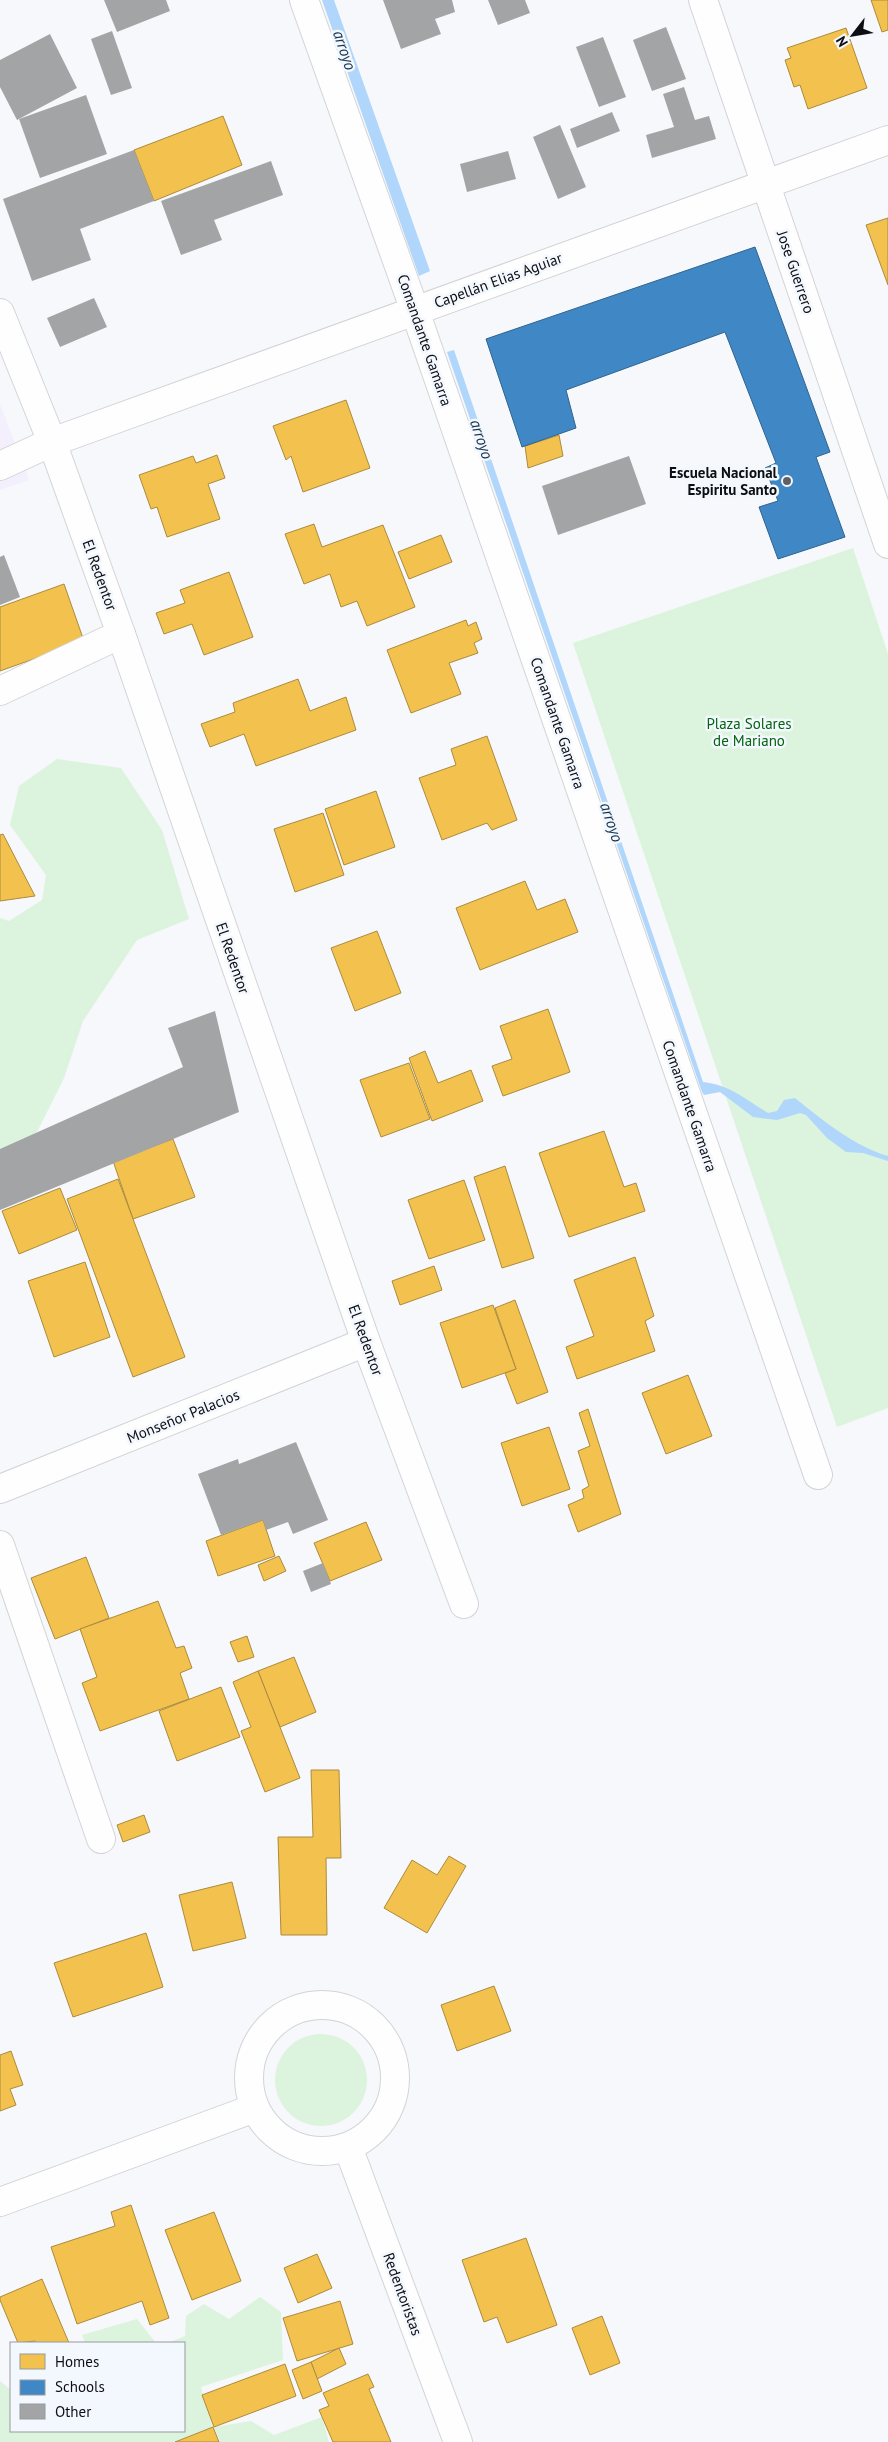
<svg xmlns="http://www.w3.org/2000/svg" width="888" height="2442" viewBox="0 0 888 2442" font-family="'PT Sans',sans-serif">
	<rect width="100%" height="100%" fill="#f6f8fb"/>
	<path fill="#f4effc" d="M 0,404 L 29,480 L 0,490 Z"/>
	<g fill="#dcf4dd">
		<path d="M 853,548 L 888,654 L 888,1408 L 837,1427 L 573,643 Z"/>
		<path d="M 57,759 L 121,768 L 162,830 L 189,919 L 137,940 L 83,1021 L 64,1078 L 37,1132 L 0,1156 L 0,918 L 9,921 L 42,900 L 46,875 L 10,825 L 19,786 Z"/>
		<circle cx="321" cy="2080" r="46"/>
		<path d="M 260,2297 L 281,2312 L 283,2360 L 201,2387 L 213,2427 L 173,2442 L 0,2442 L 0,2381 L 11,2390 L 11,2431 L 184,2431 L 184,2343 L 168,2343 L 185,2336 L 186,2316 L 204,2304 L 229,2319 Z"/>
		<path d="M 137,2319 L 156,2343 L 85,2343 L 82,2335 Z"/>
		<path d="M 322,2417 L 329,2442 L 220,2442 L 214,2427 L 251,2421 L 274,2435 Z"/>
	</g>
	<g fill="#b0d6fb">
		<path d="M 322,0 L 334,0 L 430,271 L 419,276 Z"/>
		<path d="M 454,350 L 703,1082 C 730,1085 745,1099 768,1113 L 777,1111 L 784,1100 L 795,1098 C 823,1120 853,1146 888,1156 L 888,1161 L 863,1153 L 846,1152 L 827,1138 L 806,1115 L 800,1113 L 777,1120 L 753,1117 L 720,1092 L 704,1095 L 702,1092 L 447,352 Z"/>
	</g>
	<g fill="#f2c14e" stroke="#ad8b3c">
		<path d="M 871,0 L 888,0 L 888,30 L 882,32 Z"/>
		<path d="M 846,28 L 867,88 L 808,109 L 800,85 L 794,87 L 785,60 L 791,58 L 787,48 Z"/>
		<path d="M 223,116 L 242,165 L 154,201 L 134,150 Z"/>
		<path d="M 888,218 L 888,285 L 866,225 Z"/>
		<path d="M 346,400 L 370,468 L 303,492 L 291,456 L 286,460 L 273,426 Z"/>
		<path d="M 559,435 L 563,456 L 528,468 L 525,446 Z"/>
		<path d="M 217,455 L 225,478 L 208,484 L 220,519 L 167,537 L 157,507 L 151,509 L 139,475 L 193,456 L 196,463 Z"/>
		<path d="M 314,524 L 322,547 L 383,525 L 415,607 L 367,626 L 357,601 L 341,607 L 330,574 L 304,584 L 285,534 Z"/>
		<path d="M 441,535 L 452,562 L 409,579 L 398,552 Z"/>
		<path d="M 229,572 L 253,637 L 204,655 L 192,624 L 164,634 L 156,613 L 185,603 L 180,590 Z"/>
		<path d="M 64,584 L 84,641 L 0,671 L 0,607 Z"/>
		<path d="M 466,620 L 468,626 L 476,622 L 482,639 L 474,643 L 478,653 L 449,663 L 461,694 L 411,713 L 387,650 Z"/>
		<path d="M 298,679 L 310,711 L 346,697 L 356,730 L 256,766 L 244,734 L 210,747 L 201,724 L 235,712 L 233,703 Z"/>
		<path d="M 487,736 L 517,820 L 492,830 L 487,823 L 442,840 L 419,778 L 456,765 L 451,749 Z"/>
		<path d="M 376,791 L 395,847 L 344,865 L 325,809 Z"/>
		<path d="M 323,813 L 344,875 L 295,892 L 274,829 Z"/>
		<path d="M 3,834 L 35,896 L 0,901 L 0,835 Z"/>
		<path d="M 525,881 L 537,910 L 565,899 L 578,932 L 480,970 L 456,908 Z"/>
		<path d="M 377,931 L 401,993 L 355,1011 L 331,948 Z"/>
		<path d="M 548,1009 L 570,1072 L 503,1096 L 492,1066 L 512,1059 L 500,1026 Z"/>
		<path d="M 425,1051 L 438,1083 L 471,1070 L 483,1101 L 432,1121 L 409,1058 Z"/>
		<path d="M 409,1063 L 430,1119 L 381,1137 L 360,1080 Z"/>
		<path d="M 604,1131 L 624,1187 L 636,1183 L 645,1211 L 569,1237 L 539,1153 Z"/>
		<path d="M 173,1139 L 195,1197 L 133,1219 L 113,1161 Z"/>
		<path d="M 505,1166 L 534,1258 L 502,1268 L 474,1177 Z"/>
		<path d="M 118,1179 L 185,1357 L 133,1377 L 67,1199 Z"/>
		<path d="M 464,1180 L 485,1240 L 429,1259 L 408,1200 Z"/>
		<path d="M 60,1188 L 77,1230 L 19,1254 L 2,1211 Z"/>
		<path d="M 635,1257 L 654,1316 L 645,1321 L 655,1351 L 577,1379 L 566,1347 L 594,1336 L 574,1280 Z"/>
		<path d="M 85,1262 L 110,1337 L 54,1357 L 28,1281 Z"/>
		<path d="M 434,1266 L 442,1290 L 400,1305 L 392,1281 Z"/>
		<path d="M 515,1300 L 548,1392 L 517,1404 L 505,1373 L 516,1369 L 495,1308 Z"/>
		<path d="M 493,1305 L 516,1369 L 462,1388 L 440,1323 Z"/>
		<path d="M 688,1375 L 712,1436 L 666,1454 L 642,1393 Z"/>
		<path d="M 588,1409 L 621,1514 L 578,1532 L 568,1505 L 584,1498 L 582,1490 L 589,1486 L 578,1451 L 590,1446 L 579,1413 Z"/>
		<path d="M 549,1427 L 570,1489 L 522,1506 L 501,1443 Z"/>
		<path d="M 263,1520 L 275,1556 L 218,1576 L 206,1541 Z"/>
		<path d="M 366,1522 L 382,1560 L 330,1581 L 314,1543 Z"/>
		<path d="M 279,1556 L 286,1571 L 264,1581 L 258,1565 Z"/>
		<path d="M 86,1557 L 109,1618 L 55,1639 L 31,1578 Z"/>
		<path d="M 158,1601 L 176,1648 L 184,1646 L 192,1668 L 180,1673 L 189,1699 L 100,1731 L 82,1683 L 97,1677 L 80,1629 Z"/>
		<path d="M 247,1636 L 254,1657 L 238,1662 L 230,1642 Z"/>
		<path d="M 294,1657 L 316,1712 L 280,1727 L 258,1671 Z"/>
		<path d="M 258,1671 L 300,1778 L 265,1792 L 241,1731 L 251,1727 L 233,1682 Z"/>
		<path d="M 221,1687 L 240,1737 L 177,1761 L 159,1711 Z"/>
		<path d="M 311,1770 L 339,1770 L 341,1858 L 326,1858 L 327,1935 L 281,1935 L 278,1837 L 313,1837 Z"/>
		<path d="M 144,1815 L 150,1832 L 123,1842 L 117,1825 Z"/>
		<path d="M 449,1856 L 466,1866 L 427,1933 L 384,1908 L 412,1860 L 437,1875 Z"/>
		<path d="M 232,1882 L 246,1938 L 193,1951 L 179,1895 Z"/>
		<path d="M 146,1933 L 163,1987 L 73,2017 L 54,1963 Z"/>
		<path d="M 494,1986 L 511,2031 L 457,2051 L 441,2005 Z"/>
		<path d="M 11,2051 L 23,2085 L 10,2089 L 16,2105 L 0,2111 L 0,2055 Z"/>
		<path d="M 131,2205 L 169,2318 L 150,2325 L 142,2301 L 77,2324 L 51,2247 L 115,2226 L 111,2212 Z"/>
		<path d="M 214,2212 L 241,2281 L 192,2300 L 165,2230 Z"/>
		<path d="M 526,2238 L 557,2325 L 507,2343 L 497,2317 L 484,2322 L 462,2260 Z"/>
		<path d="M 317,2254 L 332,2288 L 298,2303 L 284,2268 Z"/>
		<path d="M 42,2279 L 69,2343 L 36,2343 L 35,2341 L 18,2343 L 0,2300 L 0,2297 Z"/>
		<path d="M 340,2301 L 353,2344 L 297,2361 L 283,2318 Z"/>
		<path d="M 602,2316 L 620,2363 L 590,2375 L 572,2328 Z"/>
		<path d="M 339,2348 L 346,2364 L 317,2379 L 311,2362 Z"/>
		<path d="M 311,2362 L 322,2391 L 303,2399 L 292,2370 Z"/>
		<path d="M 285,2364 L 296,2396 L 214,2427 L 202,2395 Z"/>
		<path d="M 368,2374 L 374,2387 L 369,2389 L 391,2442 L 333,2442 L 319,2410 L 329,2406 L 323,2393 Z"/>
		<path d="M 213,2427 L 219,2442 L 175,2442 Z"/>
	</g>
	<path fill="#3f88c5" stroke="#30638f" d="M 755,247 L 830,452 L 816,457 L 845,537 L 778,559 L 759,507 L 778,501 L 765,468 L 776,463 L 725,332 L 566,390 L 576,428 L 522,447 L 486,339 Z"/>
	<g fill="#a2a4a6">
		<path d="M 104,0 L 166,0 L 170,11 L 117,32 Z"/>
		<path d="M 383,0 L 452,0 L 455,12 L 435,19 L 441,34 L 401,49 Z"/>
		<path d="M 488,0 L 525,0 L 530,13 L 498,25 Z"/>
		<path d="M 666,27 L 686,79 L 652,91 L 633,40 Z"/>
		<path d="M 112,31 L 132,88 L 111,95 L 91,39 Z"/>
		<path d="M 50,34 L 77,88 L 17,120 L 0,87 L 0,60 Z"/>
		<path d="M 603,37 L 626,97 L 599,107 L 576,47 Z"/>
		<path d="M 684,87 L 695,120 L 709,116 L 716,139 L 652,158 L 646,135 L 674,127 L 663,94 Z"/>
		<path d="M 86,95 L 107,154 L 40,178 L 19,119 Z"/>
		<path d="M 612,112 L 620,131 L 577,148 L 570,129 Z"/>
		<path d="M 560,125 L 586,187 L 558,199 L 533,137 Z"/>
		<path d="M 134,150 L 154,201 L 80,229 L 91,260 L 32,281 L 3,199 Z"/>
		<path d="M 508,151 L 516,179 L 467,192 L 460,164 Z"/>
		<path d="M 271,161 L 283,195 L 214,220 L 222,240 L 181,255 L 161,201 Z"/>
		<path d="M 94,298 L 107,327 L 60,347 L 47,318 Z"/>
		<path d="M 629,456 L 646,504 L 558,535 L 542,486 Z"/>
		<path d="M 4,555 L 20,597 L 0,605 L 0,557 Z"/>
		<path d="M 215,1011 L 239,1112 L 0,1210 L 0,1149 L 183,1067 L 168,1028 Z"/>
		<path d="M 296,1442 L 328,1520 L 293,1534 L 288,1522 L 266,1530 L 263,1520 L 221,1535 L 198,1474 L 238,1459 L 239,1464 Z"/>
		<path d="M 323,1563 L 331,1584 L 311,1592 L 303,1571 Z"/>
	</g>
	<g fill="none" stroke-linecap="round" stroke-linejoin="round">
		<g stroke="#d2d4d7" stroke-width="30">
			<g id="minor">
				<path d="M 304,0 L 415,311 L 818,1475"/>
				<path d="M 703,0 L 888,544"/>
				<path d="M 0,313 L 52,442 L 121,634 L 366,1342 L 464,1604"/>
				<path d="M 0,466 L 52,442 L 888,140"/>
				<path d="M 0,691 L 121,634"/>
				<path d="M 0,1489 L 366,1342"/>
				<path d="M 0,1545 L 101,1839"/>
				<circle cx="322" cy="2078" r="73"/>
				<path d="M 348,2147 L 458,2442"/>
				<path d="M 0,2202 L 255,2108"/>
			</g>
		</g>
		<use href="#minor" stroke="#fefefe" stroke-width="28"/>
	</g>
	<circle fill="#5f6063" stroke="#f3f7fe" stroke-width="2" cx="787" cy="481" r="5"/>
	<g text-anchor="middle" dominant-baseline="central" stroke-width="5" stroke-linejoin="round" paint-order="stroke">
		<g font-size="15" fill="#0d0e11" stroke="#f3f7fe">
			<text transform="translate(796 272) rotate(71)">Jose Guerrero</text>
			<text transform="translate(498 280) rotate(-20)">Capellán Elias Aguiar</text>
			<text transform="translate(425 340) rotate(71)">Comandante Gamarra</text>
			<text transform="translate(100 575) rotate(70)">El Redentor</text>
			<text transform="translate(558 723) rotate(71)">Comandante Gamarra</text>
			<text transform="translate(233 958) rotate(71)">El Redentor</text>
			<text transform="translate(690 1106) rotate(71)">Comandante Gamarra</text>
			<text transform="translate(366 1340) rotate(70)">El Redentor</text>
			<text transform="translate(183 1416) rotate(-22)">Monseñor Palacios</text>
			<text transform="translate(403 2294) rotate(70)">Redentoristas</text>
		</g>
		<g font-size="15" font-weight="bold" fill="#0d0e11" stroke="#f3f7fe" text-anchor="end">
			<text x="777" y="472">Escuela Nacional<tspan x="777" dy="17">Espiritu Santo</tspan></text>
		</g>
		<g font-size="15" fill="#03650c" stroke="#f3f7fe">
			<text x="749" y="723">Plaza Solares<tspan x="749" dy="17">de Mariano</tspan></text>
		</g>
		<g font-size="16" font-style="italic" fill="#15324c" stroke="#f3f7fe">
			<text transform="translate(345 50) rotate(71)">arroyo</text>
			<text transform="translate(482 439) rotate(71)">arroyo</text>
			<text transform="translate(612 822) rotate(71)">arroyo</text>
		</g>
	</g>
	<rect x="10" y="2342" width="175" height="90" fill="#f3f7fe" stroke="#979a9f"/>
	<rect x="20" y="2354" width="25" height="15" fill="#f2c14e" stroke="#979a9f"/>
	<text x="55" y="2367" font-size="15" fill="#0d0e11">Homes</text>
	<rect x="20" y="2380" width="25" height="15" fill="#3f88c5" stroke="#979a9f"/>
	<text x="55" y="2392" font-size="15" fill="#0d0e11">Schools</text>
	<rect x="20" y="2404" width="25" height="15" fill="#a2a4a6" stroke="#979a9f"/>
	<text x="55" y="2417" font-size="15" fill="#0d0e11">Other</text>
	<g transform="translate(853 35) rotate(239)" stroke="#f3f7fe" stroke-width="4" paint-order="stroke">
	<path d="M0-4L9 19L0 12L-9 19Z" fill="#0d0e11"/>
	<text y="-8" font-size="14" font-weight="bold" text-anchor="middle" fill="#0d0e11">N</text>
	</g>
</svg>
